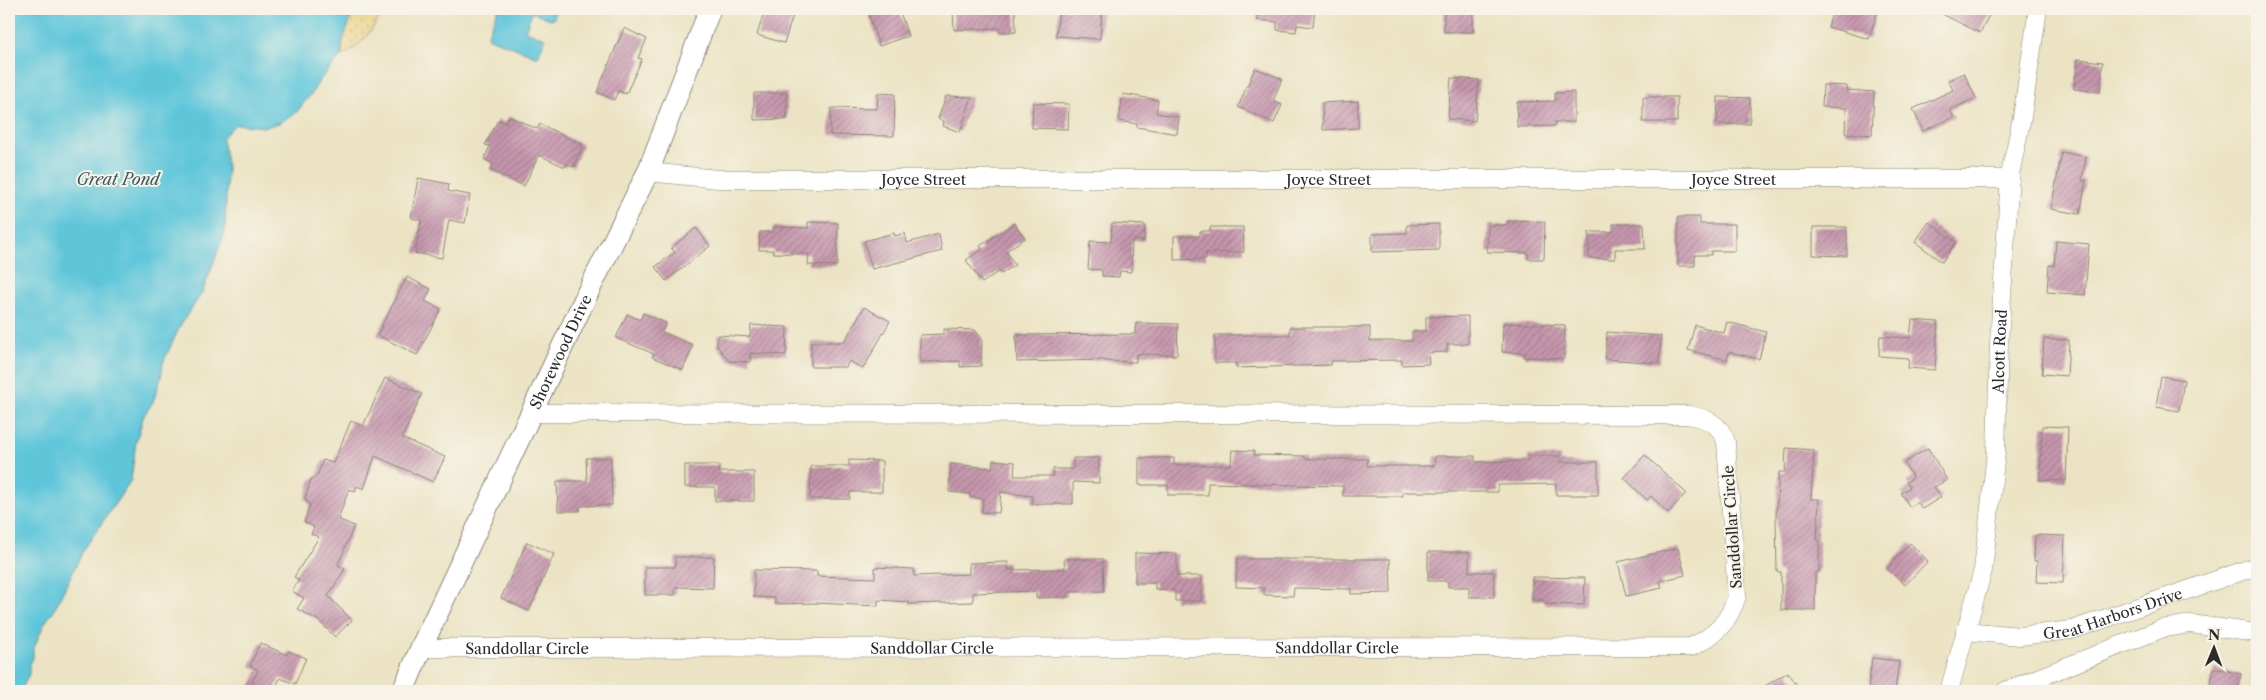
<svg xmlns="http://www.w3.org/2000/svg" width="2266" height="700" viewBox="0 0 2266 700" font-family="'Libre Caslon Text',serif">
	<defs>
		<pattern id="sand-dots" width="8" height="8" patternUnits="userSpaceOnUse" patternTransform="scale(1.25)"><rect width="8" height="8" fill="#eeda9e"/><path d="M2 2h.1M6 6h.1" fill="none" stroke="#cb8" stroke-width="1.8" stroke-linecap="round"/></pattern>
		<pattern id="building-hatch" width="6" height="6" patternUnits="userSpaceOnUse" patternTransform="scale(1.25)"><rect width="6" height="6" fill="#c696ad"/><path d="M-1 1l2-2M0 6l6-6M5 7l2-2" fill="none" stroke="#a17b8d"/></pattern>
	</defs>
	<rect width="100%" height="100%" fill="#f7f3e8"/>
	<filter id="ink" filterUnits="userSpaceOnUse"><feTurbulence type="fractalNoise" baseFrequency=".02" numOctaves="2"/><feDisplacementMap in="SourceGraphic" scale="10" xChannelSelector="R" yChannelSelector="G"/><feConvolveMatrix kernelMatrix="1 2 1 2 8 2 1 2 1" color-interpolation-filters="sRGB"/></filter>
	<filter id="wash" filterUnits="userSpaceOnUse"><feTurbulence type="fractalNoise" baseFrequency=".0096" numOctaves="4" result="noise"/><feDisplacementMap in="SourceGraphic" scale="20" xChannelSelector="R" yChannelSelector="G"/><feGaussianBlur stdDeviation="1.12" result="paint"/><feColorMatrix in="noise" values="0 0 0 0 0 0 0 0 0 0 0 0 0 0 0 0 0 1.4 0 .05"/><feComposite in="paint" operator="in"/></filter>
	<g filter="url(#wash)">
		<rect width="100%" height="100%" fill="#ebe3c3"/>
		<path fill="url(#sand-dots)" stroke="#8c8264" d="M 354,9 L 384,9 C 373,28 362,47 341,56 L 343,40 Z"/>
		<g fill="#5ec6da" stroke="#447882">
			<path d="M 9,9 L 354,9 L 343,40 L 341,56 L 319,81 L 312,93 L 295,114 L 279,123 L 263,127 L 236,124 L 222,138 L 227,168 L 225,230 L 223,238 L 202,293 L 180,326 L 163,363 L 161,378 L 153,402 L 144,415 L 136,441 L 131,480 L 83,551 L 54,610 L 44,624 L 33,650 L 33,658 L 29,664 L 29,674 L 21,690 L 9,691 Z"/>
			<path d="M 498,9 L 557,9 L 553,20 L 532,12 L 525,31 L 545,38 L 538,57 L 487,37 Z"/>
		</g>
		<g id="blocks">
			<g fill="url(#building-hatch)">
				<path d="M 765,9 L 795,9 L 784,43 L 757,35 Z"/>
				<path d="M 867,9 L 899,9 L 908,36 L 879,46 Z"/>
				<path d="M 953,9 L 1015,9 L 1016,32 L 999,32 L 999,28 L 954,30 Z"/>
				<path d="M 1059,9 L 1102,9 L 1100,39 L 1056,36 Z"/>
				<path d="M 1258,9 L 1315,9 L 1313,27 L 1297,25 L 1296,32 L 1277,30 L 1277,22 L 1257,20 Z"/>
				<rect x="1444" y="9" width="29" height="23"/>
				<path d="M 1833,9 L 1878,9 L 1869,39 L 1828,27 Z"/>
				<path d="M 1932,9 L 1992,9 L 1980,33 Z"/>
				<path d="M 624,28 L 647,39 L 638,58 L 642,59 L 626,94 L 618,91 L 614,100 L 597,92 Z"/>
				<path d="M 2078,59 L 2103,62 L 2100,92 L 2074,89 Z"/>
				<path d="M 1255,68 L 1282,79 L 1273,101 L 1282,105 L 1274,123 L 1238,107 Z"/>
				<path d="M 1964,73 L 1976,98 L 1950,110 L 1954,117 L 1923,131 L 1913,109 L 1953,90 L 1948,80 Z"/>
				<path d="M 1451,78 L 1479,80 L 1475,121 L 1448,119 Z"/>
				<path d="M 1823,85 L 1847,86 L 1847,90 L 1874,92 L 1872,135 L 1845,133 L 1846,108 L 1822,107 Z"/>
				<path d="M 1574,92 L 1574,122 L 1555,122 L 1555,126 L 1517,127 L 1517,102 L 1555,101 L 1555,93 Z"/>
				<path d="M 754,93 L 787,93 L 787,119 L 754,120 Z"/>
				<path d="M 878,93 L 895,94 L 894,136 L 830,135 L 831,108 L 877,109 Z"/>
				<path d="M 1123,94 L 1158,100 L 1156,113 L 1179,117 L 1177,134 L 1137,127 L 1137,124 L 1119,121 Z"/>
				<path d="M 946,96 L 972,97 L 960,132 L 943,126 L 944,121 L 938,119 Z"/>
				<rect x="1643" y="97" width="34" height="25"/>
				<path d="M 1718,97 L 1750,98 L 1750,124 L 1717,124 Z"/>
				<path d="M 1358,101 L 1358,128 L 1323,130 L 1322,103 Z"/>
				<path d="M 1033,103 L 1069,104 L 1068,129 L 1032,128 Z"/>
				<path d="M 509,116 L 537,129 L 540,124 L 583,145 L 573,167 L 567,164 L 565,167 L 539,155 L 524,186 L 490,170 L 493,164 L 484,159 L 490,146 L 485,145 L 498,120 L 505,123 Z"/>
				<path d="M 2062,152 L 2086,157 L 2082,180 L 2086,181 L 2080,214 L 2051,209 Z"/>
				<path d="M 418,178 L 449,184 L 448,191 L 470,195 L 465,223 L 449,220 L 442,258 L 415,253 L 421,220 L 411,218 Z"/>
				<path d="M 1678,217 L 1700,217 L 1700,224 L 1735,224 L 1735,251 L 1711,251 L 1711,255 L 1695,255 L 1695,266 L 1678,266 Z"/>
				<path d="M 1508,221 L 1545,222 L 1544,259 L 1528,259 L 1528,253 L 1487,252 L 1488,225 L 1508,225 Z"/>
				<path d="M 808,222 L 838,223 L 837,266 L 808,265 L 809,254 L 773,253 L 773,250 L 759,250 L 760,232 L 773,232 L 773,227 L 808,228 Z"/>
				<path d="M 1929,222 L 1956,242 L 1942,262 L 1915,242 Z"/>
				<path d="M 1014,223 L 1025,238 L 1006,251 L 1015,265 L 1001,274 L 999,271 L 982,283 L 966,260 L 982,250 L 980,246 Z"/>
				<path d="M 1112,223 L 1145,225 L 1144,241 L 1132,240 L 1131,272 L 1120,271 L 1119,277 L 1102,276 L 1102,270 L 1088,269 L 1090,241 L 1111,242 Z"/>
				<path d="M 1439,224 L 1439,250 L 1372,252 L 1372,234 L 1407,233 L 1407,225 Z"/>
				<path d="M 1613,224 L 1644,224 L 1645,249 L 1615,249 L 1615,259 L 1589,258 L 1589,232 L 1613,232 Z"/>
				<path d="M 1210,227 L 1243,227 L 1244,252 L 1206,253 L 1206,259 L 1174,260 L 1174,236 L 1200,236 L 1200,231 L 1210,231 Z"/>
				<path d="M 1813,227 L 1847,227 L 1847,256 L 1813,255 Z"/>
				<path d="M 696,228 L 710,246 L 666,281 L 655,267 L 675,252 L 671,248 Z"/>
				<path d="M 894,233 L 895,236 L 905,233 L 907,243 L 939,234 L 942,251 L 872,269 L 864,241 Z"/>
				<path d="M 2056,241 L 2089,244 L 2085,295 L 2047,292 L 2049,265 L 2054,266 Z"/>
				<path d="M 407,277 L 431,289 L 425,301 L 441,309 L 417,355 L 377,335 Z"/>
				<path d="M 864,307 L 890,321 L 863,369 L 849,361 L 846,367 L 811,367 L 811,342 L 844,342 Z"/>
				<path d="M 643,313 L 666,323 L 662,332 L 693,345 L 683,370 L 652,357 L 654,354 L 616,338 L 627,314 L 640,320 Z"/>
				<path d="M 1468,316 L 1468,344 L 1447,344 L 1447,352 L 1428,353 L 1429,364 L 1402,365 L 1402,360 L 1331,361 L 1331,365 L 1236,368 L 1236,363 L 1215,363 L 1215,335 L 1290,335 L 1290,327 L 1370,327 L 1370,341 L 1412,341 L 1412,331 L 1426,331 L 1426,317 Z"/>
				<path d="M 1912,320 L 1938,322 L 1935,370 L 1908,368 L 1909,358 L 1879,356 L 1880,336 L 1910,338 Z"/>
				<path d="M 1727,322 L 1766,332 L 1759,359 L 1729,352 L 1727,360 L 1688,350 L 1695,325 L 1724,333 Z"/>
				<path d="M 1136,323 L 1178,324 L 1177,355 L 1136,354 L 1136,362 L 1105,361 L 1105,360 L 1017,362 L 1016,335 L 1135,334 Z"/>
				<path d="M 1503,323 L 1565,325 L 1564,359 L 1524,357 L 1524,353 L 1502,352 Z"/>
				<path d="M 751,325 L 787,327 L 786,355 L 750,353 L 750,362 L 729,361 L 717,346 L 718,335 L 750,337 Z"/>
				<path d="M 944,329 L 975,330 L 982,339 L 981,366 L 960,367 L 960,361 L 920,362 L 920,335 L 944,334 Z"/>
				<path d="M 1607,332 L 1661,336 L 1659,363 L 1605,359 Z"/>
				<path d="M 2044,339 L 2069,340 L 2067,376 L 2042,374 Z"/>
				<path d="M 2161,376 L 2184,380 L 2179,411 L 2156,407 Z"/>
				<path d="M 385,378 L 422,394 L 402,438 L 445,457 L 433,482 L 375,456 L 364,489 L 357,486 L 355,491 L 349,489 L 338,519 L 354,526 L 338,565 L 345,569 L 328,596 L 352,620 L 335,637 L 318,620 L 297,609 L 304,598 L 292,591 L 299,580 L 294,577 L 319,537 L 311,534 L 314,527 L 304,522 L 310,505 L 305,499 L 311,479 L 317,476 L 323,460 L 333,463 L 351,421 L 363,426 Z"/>
				<path d="M 2042,426 L 2068,427 L 2066,481 L 2040,480 Z"/>
				<path d="M 1786,448 L 1814,450 L 1811,499 L 1819,499 L 1817,540 L 1819,540 L 1819,572 L 1815,573 L 1815,610 L 1781,610 L 1781,572 L 1777,572 L 1776,516 L 1779,472 L 1785,472 Z"/>
				<path d="M 1928,448 L 1947,480 L 1934,487 L 1941,497 L 1922,509 L 1918,502 L 1910,507 L 1901,493 L 1910,487 L 1906,482 L 1913,478 L 1904,463 Z"/>
				<path d="M 1232,450 L 1254,451 L 1254,455 L 1305,456 L 1305,459 L 1368,459 L 1367,466 L 1434,466 L 1435,456 L 1475,456 L 1475,462 L 1528,461 L 1528,456 L 1560,456 L 1560,462 L 1598,462 L 1598,495 L 1556,495 L 1556,484 L 1498,485 L 1498,492 L 1403,492 L 1403,496 L 1343,496 L 1343,486 L 1208,483 L 1208,495 L 1168,495 L 1168,485 L 1139,485 L 1139,458 L 1174,458 L 1174,465 L 1231,465 Z"/>
				<path d="M 1645,455 L 1686,493 L 1668,513 L 1651,496 L 1647,500 L 1624,478 Z"/>
				<path d="M 586,458 L 611,458 L 612,505 L 580,506 L 580,511 L 558,511 L 557,481 L 587,481 Z"/>
				<path d="M 1073,458 L 1099,458 L 1099,483 L 1073,482 L 1073,504 L 1032,504 L 1032,496 L 1001,492 L 999,513 L 982,512 L 983,499 L 970,497 L 970,494 L 949,492 L 951,464 L 992,468 L 993,460 L 1015,462 L 1014,476 L 1053,476 L 1053,469 L 1073,469 Z"/>
				<path d="M 849,460 L 882,461 L 882,492 L 850,492 L 850,499 L 810,499 L 811,466 L 849,466 Z"/>
				<path d="M 685,465 L 719,465 L 719,472 L 754,472 L 754,501 L 715,501 L 715,487 L 685,487 Z"/>
				<path d="M 2035,535 L 2065,536 L 2063,583 L 2036,582 L 2037,561 L 2034,561 Z"/>
				<path d="M 527,542 L 554,554 L 529,611 L 501,598 Z"/>
				<path d="M 1910,543 L 1928,561 L 1905,585 L 1887,568 Z"/>
				<path d="M 1678,548 L 1685,575 L 1660,581 L 1662,588 L 1626,596 L 1618,562 Z"/>
				<path d="M 1428,552 L 1469,552 L 1469,572 L 1494,572 L 1494,597 L 1469,597 L 1469,587 L 1448,587 L 1448,581 L 1428,581 Z"/>
				<path d="M 1135,553 L 1177,554 L 1177,576 L 1201,576 L 1201,601 L 1175,601 L 1175,590 L 1155,589 L 1155,583 L 1135,583 Z"/>
				<path d="M 675,557 L 714,557 L 713,588 L 676,587 L 675,595 L 645,595 L 645,567 L 675,567 Z"/>
				<path d="M 1064,559 L 1103,559 L 1104,591 L 1067,592 L 1067,597 L 1036,598 L 1036,591 L 973,593 L 973,602 L 909,604 L 909,602 L 878,600 L 878,606 L 816,603 L 775,604 L 775,598 L 754,597 L 754,570 L 817,571 L 817,576 L 875,578 L 875,567 L 914,569 L 914,576 L 969,574 L 969,563 L 1008,562 L 1008,570 L 1065,569 Z"/>
				<path d="M 1237,559 L 1390,559 L 1391,593 L 1351,594 L 1351,589 L 1294,588 L 1293,596 L 1264,595 L 1264,588 L 1236,587 Z"/>
				<path d="M 1532,577 L 1585,578 L 1584,605 L 1544,604 L 1544,600 L 1532,600 Z"/>
				<path d="M 260,643 L 287,655 L 289,651 L 306,658 L 295,684 L 280,678 L 274,691 L 248,691 L 258,670 L 250,666 Z"/>
				<path d="M 1872,658 L 1899,661 L 1895,691 L 1868,691 Z"/>
				<path d="M 2214,668 L 2241,674 L 2237,691 L 2209,691 Z"/>
				<path d="M 1788,672 L 1801,691 L 1757,691 Z"/>
			</g>
		</g>
	</g>
	<g filter="url(#ink)">
		<use href="#blocks" fill-opacity="0" stroke="#8b8777" stroke-width="1"/>
		<g fill="none" stroke-linecap="round" stroke-linejoin="round">
			<g stroke="#8b8777" stroke-width="19">
				<g id="minor">
					<path id="s1" d="M 648,172 L 718,179 L 2010,179"/>
					<path id="s2" d="M 1965,631 L 2020,636 L 2072,630 L 2257,566"/>
					<path id="s3" d="M 421,648 L 1691,647 C 1715,636 1729,622 1737,596 L 1726,442 C 1720,423 1706,418 1688,415 L 533,413"/>
					<path id="s4" d="M 1949,691 L 1983,570 L 1987,535 L 1996,452 L 1999,342 L 2010,175 L 2022,117 L 2038,9"/>
					<path d="M 2005,691 L 2161,629 L 2190,624 L 2257,633"/>
				</g>
			</g>
			<g stroke="#8b8777" stroke-width="23">
				<g id="tertiary">
					<path id="s5" d="M 403,691 L 421,648 L 589,290 L 648,172 L 710,9"/>
				</g>
			</g>
			<use href="#minor" stroke="#fff" stroke-width="18"/>
			<use href="#tertiary" stroke="#fff" stroke-width="21"/>
		</g>
	</g>
	<g text-anchor="middle" dominant-baseline="central" stroke-width="4" stroke-linejoin="round" paint-order="stroke">
		<g font-size="15" fill="#2b2b2b" stroke="#f7f3e8">
			<text stroke="none"><textPath href="#s1" startOffset="276">Joyce Street</textPath></text>
			<text stroke="none"><textPath href="#s1" startOffset="681">Joyce Street</textPath></text>
			<text stroke="none"><textPath href="#s1" startOffset="1086">Joyce Street</textPath></text>
			<text stroke="none"><textPath href="#s4" startOffset="345">Alcott Road</textPath></text>
			<text stroke="none"><textPath href="#s5" startOffset="374">Shorewood Drive</textPath></text>
			<text transform="translate(1732 527) rotate(-94)">Sanddollar Circle</text>
			<text stroke="none"><textPath href="#s2" startOffset="151">Great Harbors Drive</textPath></text>
			<text stroke="none"><textPath href="#s3" startOffset="106">Sanddollar Circle</textPath></text>
			<text stroke="none"><textPath href="#s3" startOffset="511">Sanddollar Circle</textPath></text>
			<text stroke="none"><textPath href="#s3" startOffset="916">Sanddollar Circle</textPath></text>
		</g>
		<g font-size="16" font-style="italic" fill="#3a5a60" stroke="#f7f3e8">
			<text x="118" y="179">Great Pond</text>
		</g>
	</g>
	<rect width="2266" height="700" fill="none" stroke="#f7f3e8" stroke-width="30"/>
	<g transform="translate(2214 648) rotate(1)" stroke="#f7f3e8" stroke-width="4" paint-order="stroke">
	<path d="M0-4L9 19L0 12L-9 19Z" fill="#2b2b2b"/>
	<text y="-8" font-size="14" font-weight="bold" text-anchor="middle" fill="#2b2b2b">N</text>
	</g>
</svg>
